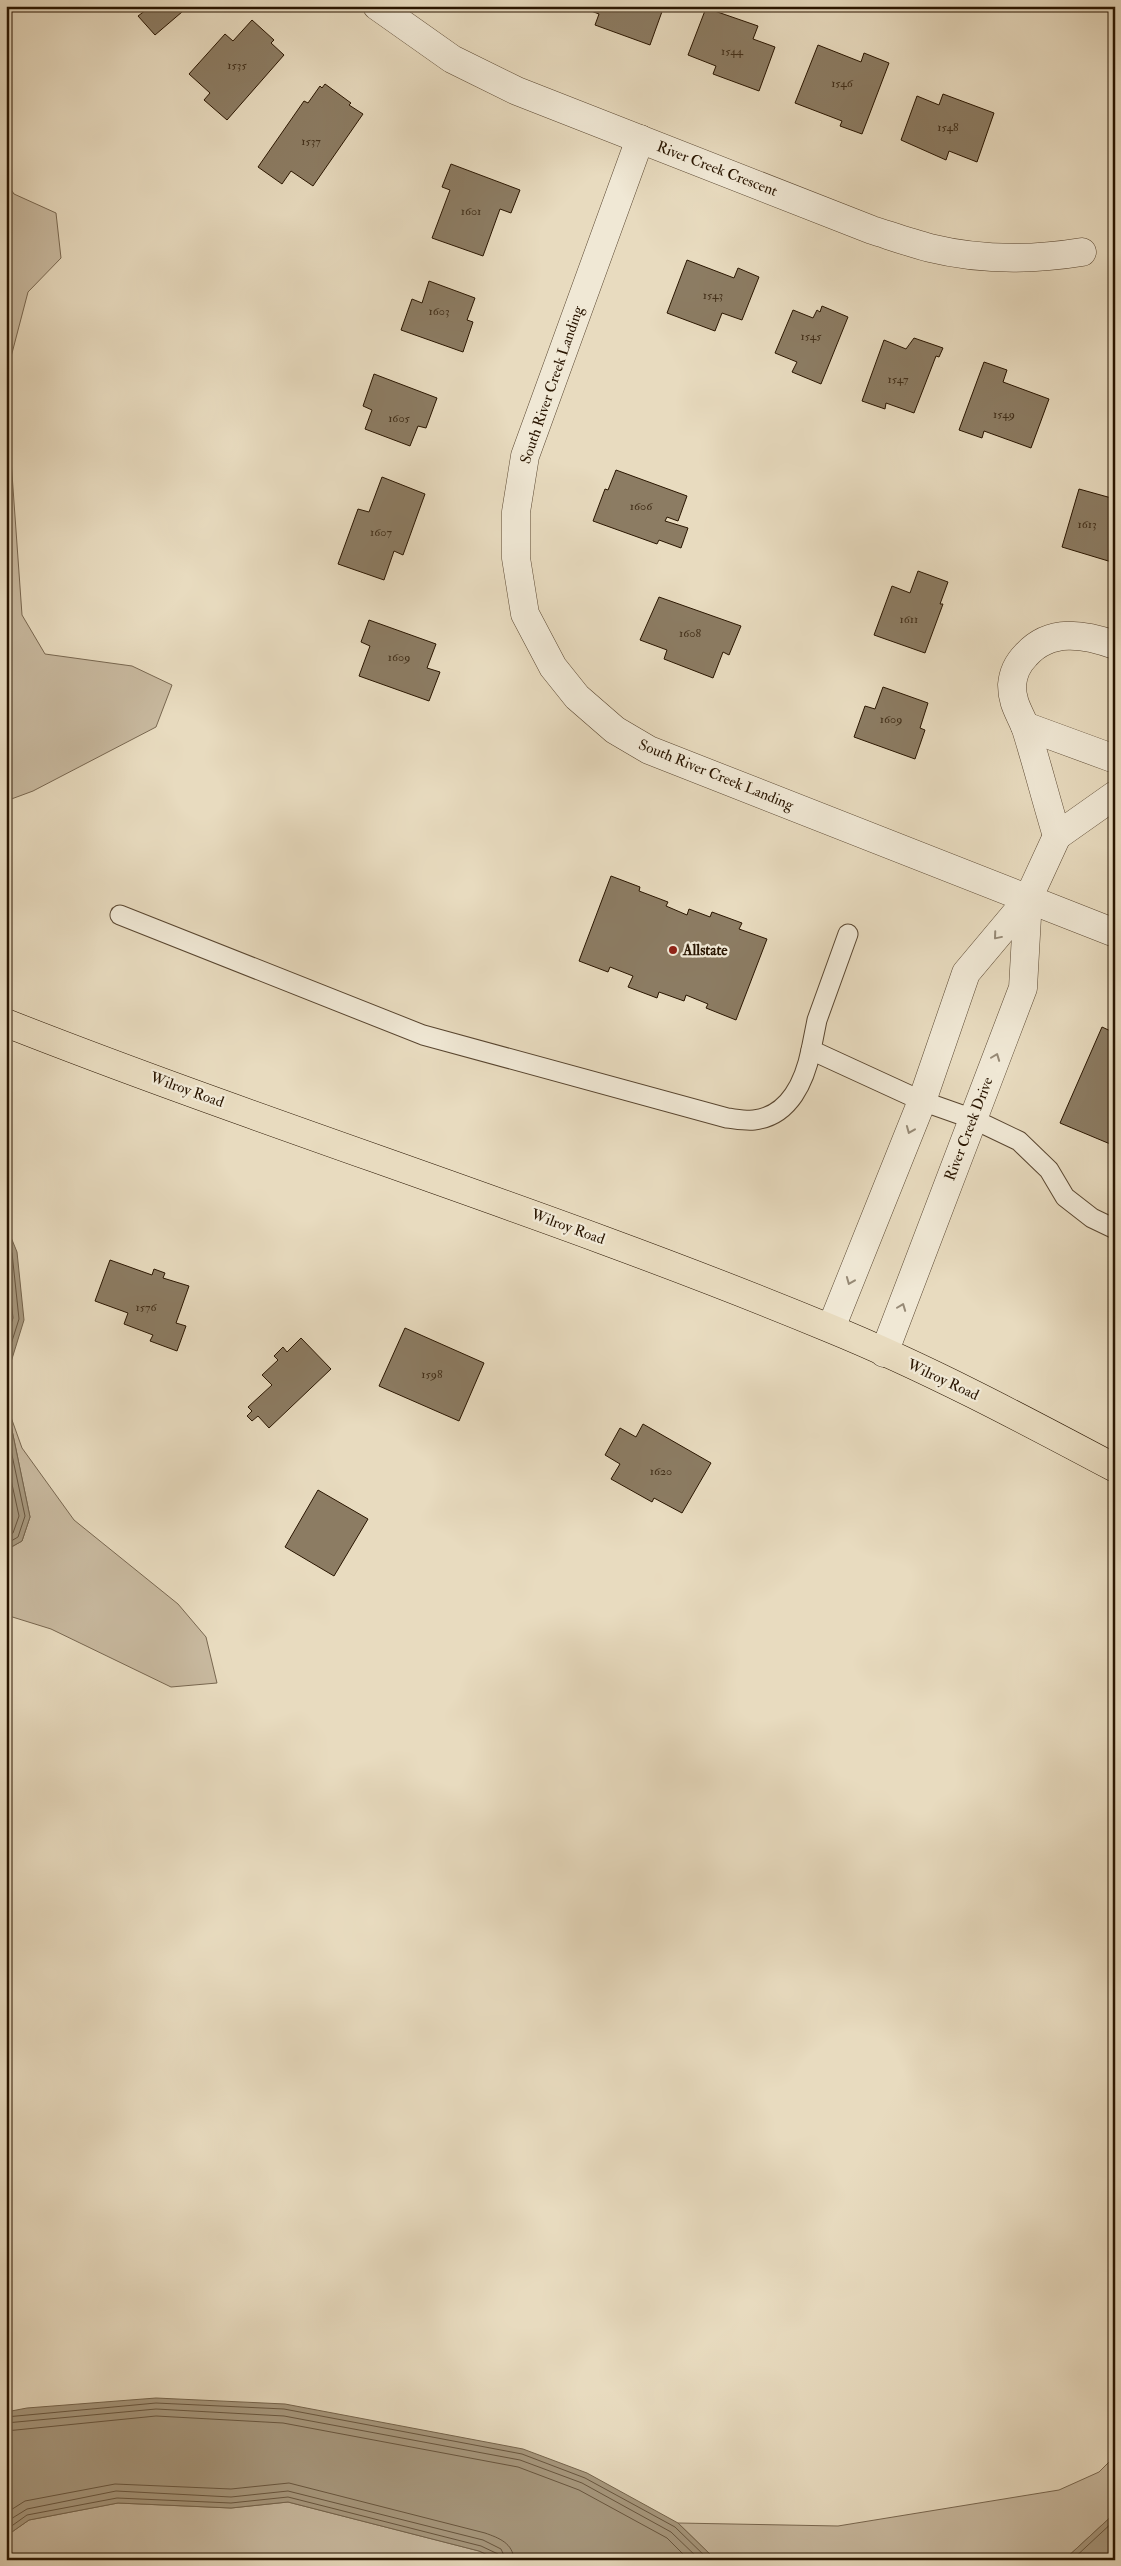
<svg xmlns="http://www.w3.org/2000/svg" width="1121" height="2566" viewBox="0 0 1121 2566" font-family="'IM FELL Double Pica',serif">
	<rect width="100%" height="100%" fill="#e8dbbf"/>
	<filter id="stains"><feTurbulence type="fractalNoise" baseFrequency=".004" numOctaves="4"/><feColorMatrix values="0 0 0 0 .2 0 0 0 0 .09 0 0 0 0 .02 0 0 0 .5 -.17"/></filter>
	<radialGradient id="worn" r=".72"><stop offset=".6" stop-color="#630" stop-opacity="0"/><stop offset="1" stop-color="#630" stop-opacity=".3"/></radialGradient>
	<g fill="#c8b99f" stroke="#786750">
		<path d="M 6,182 L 14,194 L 56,213 L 61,258 L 28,292 L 6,376 Z"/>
		<path d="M 6,389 L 22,615 L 45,654 L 132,666 L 172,685 L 156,727 L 33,791 L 6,801 Z"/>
		<path d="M 7,1406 L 22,1448 L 74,1520 L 178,1604 L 206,1637 L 217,1683 L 171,1687 L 51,1629 L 6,1615 L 6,1550 L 22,1541 L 30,1517 Z"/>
		<path d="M 1115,2456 L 1115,2513 L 1064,2560 L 716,2560 L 678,2523 L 838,2526 L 1059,2490 L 1099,2472 Z"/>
		<path d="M 288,2502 L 479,2551 L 499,2560 L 6,2560 L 6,2543 L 9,2534 L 29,2520 L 118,2503 L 231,2508 Z"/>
	</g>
	<g fill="#a7987e" stroke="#75644c">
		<path d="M 6,1225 L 17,1252 L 24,1320 L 11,1362 L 7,1406 L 30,1517 L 22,1541 L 6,1550 Z"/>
		<path d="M 156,2398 L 285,2404 L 523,2449 L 587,2473 L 678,2523 L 716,2560 L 499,2560 L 479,2551 L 288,2502 L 231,2508 L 118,2503 L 29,2520 L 9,2534 L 6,2543 L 6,2412 L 27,2408 Z"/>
		<path d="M 1115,2513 L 1115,2548 L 1104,2560 L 1064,2560 Z"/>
	</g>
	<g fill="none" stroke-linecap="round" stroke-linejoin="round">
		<g stroke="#68563f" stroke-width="1">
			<path d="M 6,1239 L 12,1253 L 19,1319 L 6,1360"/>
			<path d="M 6,1257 L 13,1318 L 6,1339"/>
			<path d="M 6,1427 L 25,1516 L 18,1537 L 6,1544"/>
			<path d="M 6,1457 L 19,1516 L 13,1533 L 6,1537"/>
			<path d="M 6,2417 L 156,2403 L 284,2409 L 522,2454 L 585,2478 L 675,2527 L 709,2560"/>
			<path d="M 6,2423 L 156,2409 L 284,2416 L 520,2460 L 582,2483 L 671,2532 L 700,2560"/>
			<path d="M 6,2431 L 156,2416 L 283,2423 L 518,2467 L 579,2490 L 667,2538 L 689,2560"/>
			<path d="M 6,2513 L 25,2501 L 115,2484 L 231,2489 L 289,2483 L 485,2533 C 499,2538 513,2543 514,2560"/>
			<path d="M 6,2522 L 27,2509 L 116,2491 L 231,2497 L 288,2491 L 483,2540 L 501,2549 L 506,2560"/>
			<path d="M 6,2530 L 27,2515 L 117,2498 L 231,2503 L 288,2497 L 481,2546 L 498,2554 L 500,2560"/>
			<path d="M 1072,2560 L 1115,2520"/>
		</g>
	</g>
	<g fill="#8c7c63" stroke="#291500">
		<path d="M 143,6 L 189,6 L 155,35 L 138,16 L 146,10 Z"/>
		<path d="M 578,6 L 664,6 L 650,45 L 595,25 L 599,14 Z"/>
		<path d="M 706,8 L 758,26 L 753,39 L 775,47 L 759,91 L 713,74 L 716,66 L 688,55 Z"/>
		<path d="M 252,20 L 274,40 L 271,43 L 284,55 L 227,120 L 204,100 L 210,93 L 189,74 L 225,34 L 233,41 Z"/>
		<path d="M 818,45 L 861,62 L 864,53 L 889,63 L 862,134 L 840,126 L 842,121 L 795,103 Z"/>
		<path d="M 325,84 L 351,103 L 349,105 L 363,114 L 313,186 L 291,171 L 282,184 L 258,167 L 304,101 L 308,103 L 320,86 L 322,88 Z"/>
		<path d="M 943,94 L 994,113 L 977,162 L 949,151 L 946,160 L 901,140 L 917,96 L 939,105 Z"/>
		<path d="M 451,164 L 520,190 L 511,213 L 500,209 L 483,256 L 432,238 L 450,190 L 442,187 Z"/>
		<path d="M 687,260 L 734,278 L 738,268 L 759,277 L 742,320 L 722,313 L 715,331 L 667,313 Z"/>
		<path d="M 429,281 L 475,298 L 467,320 L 473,322 L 463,352 L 401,330 L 412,299 L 422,303 Z"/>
		<path d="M 822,306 L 848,317 L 821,384 L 792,372 L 797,362 L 775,353 L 793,310 L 813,318 L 817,310 L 820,312 Z"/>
		<path d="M 914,338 L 943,348 L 939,357 L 936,356 L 914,413 L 886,403 L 885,409 L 862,401 L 884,340 L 906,349 Z"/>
		<path d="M 984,362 L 1007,370 L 1003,382 L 1049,399 L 1031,448 L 984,431 L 982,438 L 959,430 Z"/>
		<path d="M 374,374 L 437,398 L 426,428 L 418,426 L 410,446 L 365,429 L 372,410 L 363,406 Z"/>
		<path d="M 616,470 L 687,496 L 678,521 L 667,517 L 665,521 L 688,528 L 681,548 L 659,540 L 657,544 L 593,521 L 605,489 L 608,490 Z"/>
		<path d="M 382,477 L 425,494 L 403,555 L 394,551 L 384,580 L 338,564 L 358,509 L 369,512 Z"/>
		<path d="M 1079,489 L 1115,499 L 1115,563 L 1062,547 Z"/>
		<path d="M 918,571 L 948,582 L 940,604 L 943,604 L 925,653 L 874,635 L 892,586 L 910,593 Z"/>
		<path d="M 659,597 L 741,626 L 729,655 L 723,652 L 713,678 L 664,659 L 667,650 L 640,640 Z"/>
		<path d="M 369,620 L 436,644 L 427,668 L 440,672 L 429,701 L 359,676 L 370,646 L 361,642 Z"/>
		<path d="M 883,687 L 928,703 L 920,728 L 925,730 L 915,759 L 854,737 L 865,706 L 875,709 Z"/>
		<path d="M 611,876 L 640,887 L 639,891 L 668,902 L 666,906 L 687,915 L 689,909 L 710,917 L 712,912 L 742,923 L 739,929 L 767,939 L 736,1020 L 706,1008 L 708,1004 L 686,995 L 684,1001 L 659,992 L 657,998 L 628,987 L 633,976 L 610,967 L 608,972 L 579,961 Z"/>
		<path d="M 1102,1027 L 1115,1033 L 1115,1146 L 1060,1123 Z"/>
		<path d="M 110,1260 L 152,1275 L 154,1269 L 165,1273 L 163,1278 L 189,1286 L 176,1323 L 186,1326 L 177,1351 L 150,1341 L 153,1335 L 124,1324 L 128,1313 L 95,1301 Z"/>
		<path d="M 405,1328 L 484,1363 L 459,1421 L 379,1386 Z"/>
		<path d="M 301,1338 L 331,1369 L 269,1428 L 258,1416 L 252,1421 L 247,1416 L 252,1411 L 248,1407 L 272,1385 L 262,1375 L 278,1360 L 274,1356 L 283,1347 L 287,1352 Z"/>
		<path d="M 643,1424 L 711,1463 L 682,1513 L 654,1498 L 652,1502 L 611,1479 L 620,1464 L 605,1455 L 620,1428 L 636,1437 Z"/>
		<path d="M 318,1490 L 368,1519 L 334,1576 L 285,1547 Z"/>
	</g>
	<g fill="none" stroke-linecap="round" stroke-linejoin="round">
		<g stroke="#594630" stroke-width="21">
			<g id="lane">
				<path d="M 120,915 L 423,1035 L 727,1118 C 736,1119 746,1121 754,1120 C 790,1116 805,1080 811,1050"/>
				<path d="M 848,934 L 817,1020 L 811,1050 L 922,1101 L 973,1119 L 1019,1141 L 1049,1170 L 1065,1197 L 1092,1218 L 1115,1229"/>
			</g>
		</g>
		<g stroke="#594630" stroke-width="29">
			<g id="street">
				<path d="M 377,6 L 452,59 L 517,91 L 872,230 C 891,236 911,243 930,248 C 979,260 1033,260 1082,252"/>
				<path d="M 640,139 L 525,456 L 516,512 L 516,558 L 525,614 L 553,667 L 577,697 L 615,730 L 649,750 L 1115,933"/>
				<path d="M 1025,726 L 1115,759"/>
				<path d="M 1057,836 C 1046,800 1037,764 1026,729 C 1020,713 1012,704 1012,685 C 1013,673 1018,663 1026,655 C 1050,628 1084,634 1115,645"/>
				<path d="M 1057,836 L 1115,795"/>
				<path d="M 831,1328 L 922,1101 L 966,973 L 1028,899 L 1057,836"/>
				<path d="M 884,1353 L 1023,988 L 1028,899"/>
			</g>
		</g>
		<g stroke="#291500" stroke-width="29">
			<path id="primary" d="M 6,1023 C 278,1130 559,1216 829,1328 C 927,1368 1021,1418 1115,1468"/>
		</g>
		<use href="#lane" stroke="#f0e8d5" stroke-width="19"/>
		<use href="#street" stroke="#f0e8d5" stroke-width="28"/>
		<use href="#primary" stroke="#e8dbbf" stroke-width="28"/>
	</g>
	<defs><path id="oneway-chevron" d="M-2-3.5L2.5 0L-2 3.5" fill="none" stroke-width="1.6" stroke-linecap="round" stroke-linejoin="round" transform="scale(1.25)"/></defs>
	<g stroke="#968975">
		<use href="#oneway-chevron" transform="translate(997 936) rotate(130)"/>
		<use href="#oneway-chevron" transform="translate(996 1057) rotate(-69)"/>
		<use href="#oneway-chevron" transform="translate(910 1130) rotate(112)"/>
		<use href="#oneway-chevron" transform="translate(850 1281) rotate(112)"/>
		<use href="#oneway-chevron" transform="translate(902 1307) rotate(-69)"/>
	</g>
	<circle fill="#8f2418" stroke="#f0e8d5" stroke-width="2" cx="673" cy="950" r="5"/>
	<g text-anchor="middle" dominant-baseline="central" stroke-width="4.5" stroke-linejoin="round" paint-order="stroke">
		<g font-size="12" fill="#422f19">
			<text x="732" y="51">1544</text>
			<text x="237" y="65">1535</text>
			<text x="842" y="83">1546</text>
			<text x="948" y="127">1548</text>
			<text x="311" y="141">1537</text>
			<text x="471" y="211">1601</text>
			<text x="713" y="295">1543</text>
			<text x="439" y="311">1603</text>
			<text x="811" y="336">1545</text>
			<text x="898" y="379">1547</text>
			<text x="1004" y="414">1549</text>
			<text x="399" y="418">1605</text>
			<text x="641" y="506">1606</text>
			<text x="1087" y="524">1613</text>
			<text x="381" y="532">1607</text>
			<text x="909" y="619">1611</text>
			<text x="690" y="633">1608</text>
			<text x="399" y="657">1609</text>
			<text x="891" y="719">1609</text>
			<text x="146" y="1307">1576</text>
			<text x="432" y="1374">1598</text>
			<text x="661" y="1471">1620</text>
		</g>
		<g font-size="15" fill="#291500" stroke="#f0e8d5">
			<text transform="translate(717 169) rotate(21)">River Creek Crescent</text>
			<text transform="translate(552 385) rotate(-71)">South River Creek Landing</text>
			<text transform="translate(716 775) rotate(22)">South River Creek Landing</text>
			<text transform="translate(187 1090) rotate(20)">Wilroy Road</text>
			<text transform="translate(969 1129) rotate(-69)">River Creek Drive</text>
			<text transform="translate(568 1227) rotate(20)">Wilroy Road</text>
			<text transform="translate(943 1380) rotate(25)">Wilroy Road</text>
		</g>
		<g font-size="15" font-weight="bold" fill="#291500" stroke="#f0e8d5" text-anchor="start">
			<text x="683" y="950">Allstate</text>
		</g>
	</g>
	<rect width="1121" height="2566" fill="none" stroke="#e8dbbf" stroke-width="25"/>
	<rect x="8" y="8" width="1106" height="2551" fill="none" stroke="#291500" stroke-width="2.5"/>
	<rect x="12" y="12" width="1096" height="2541" fill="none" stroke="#291500"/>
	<rect width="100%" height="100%" filter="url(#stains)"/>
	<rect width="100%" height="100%" fill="url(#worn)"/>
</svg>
